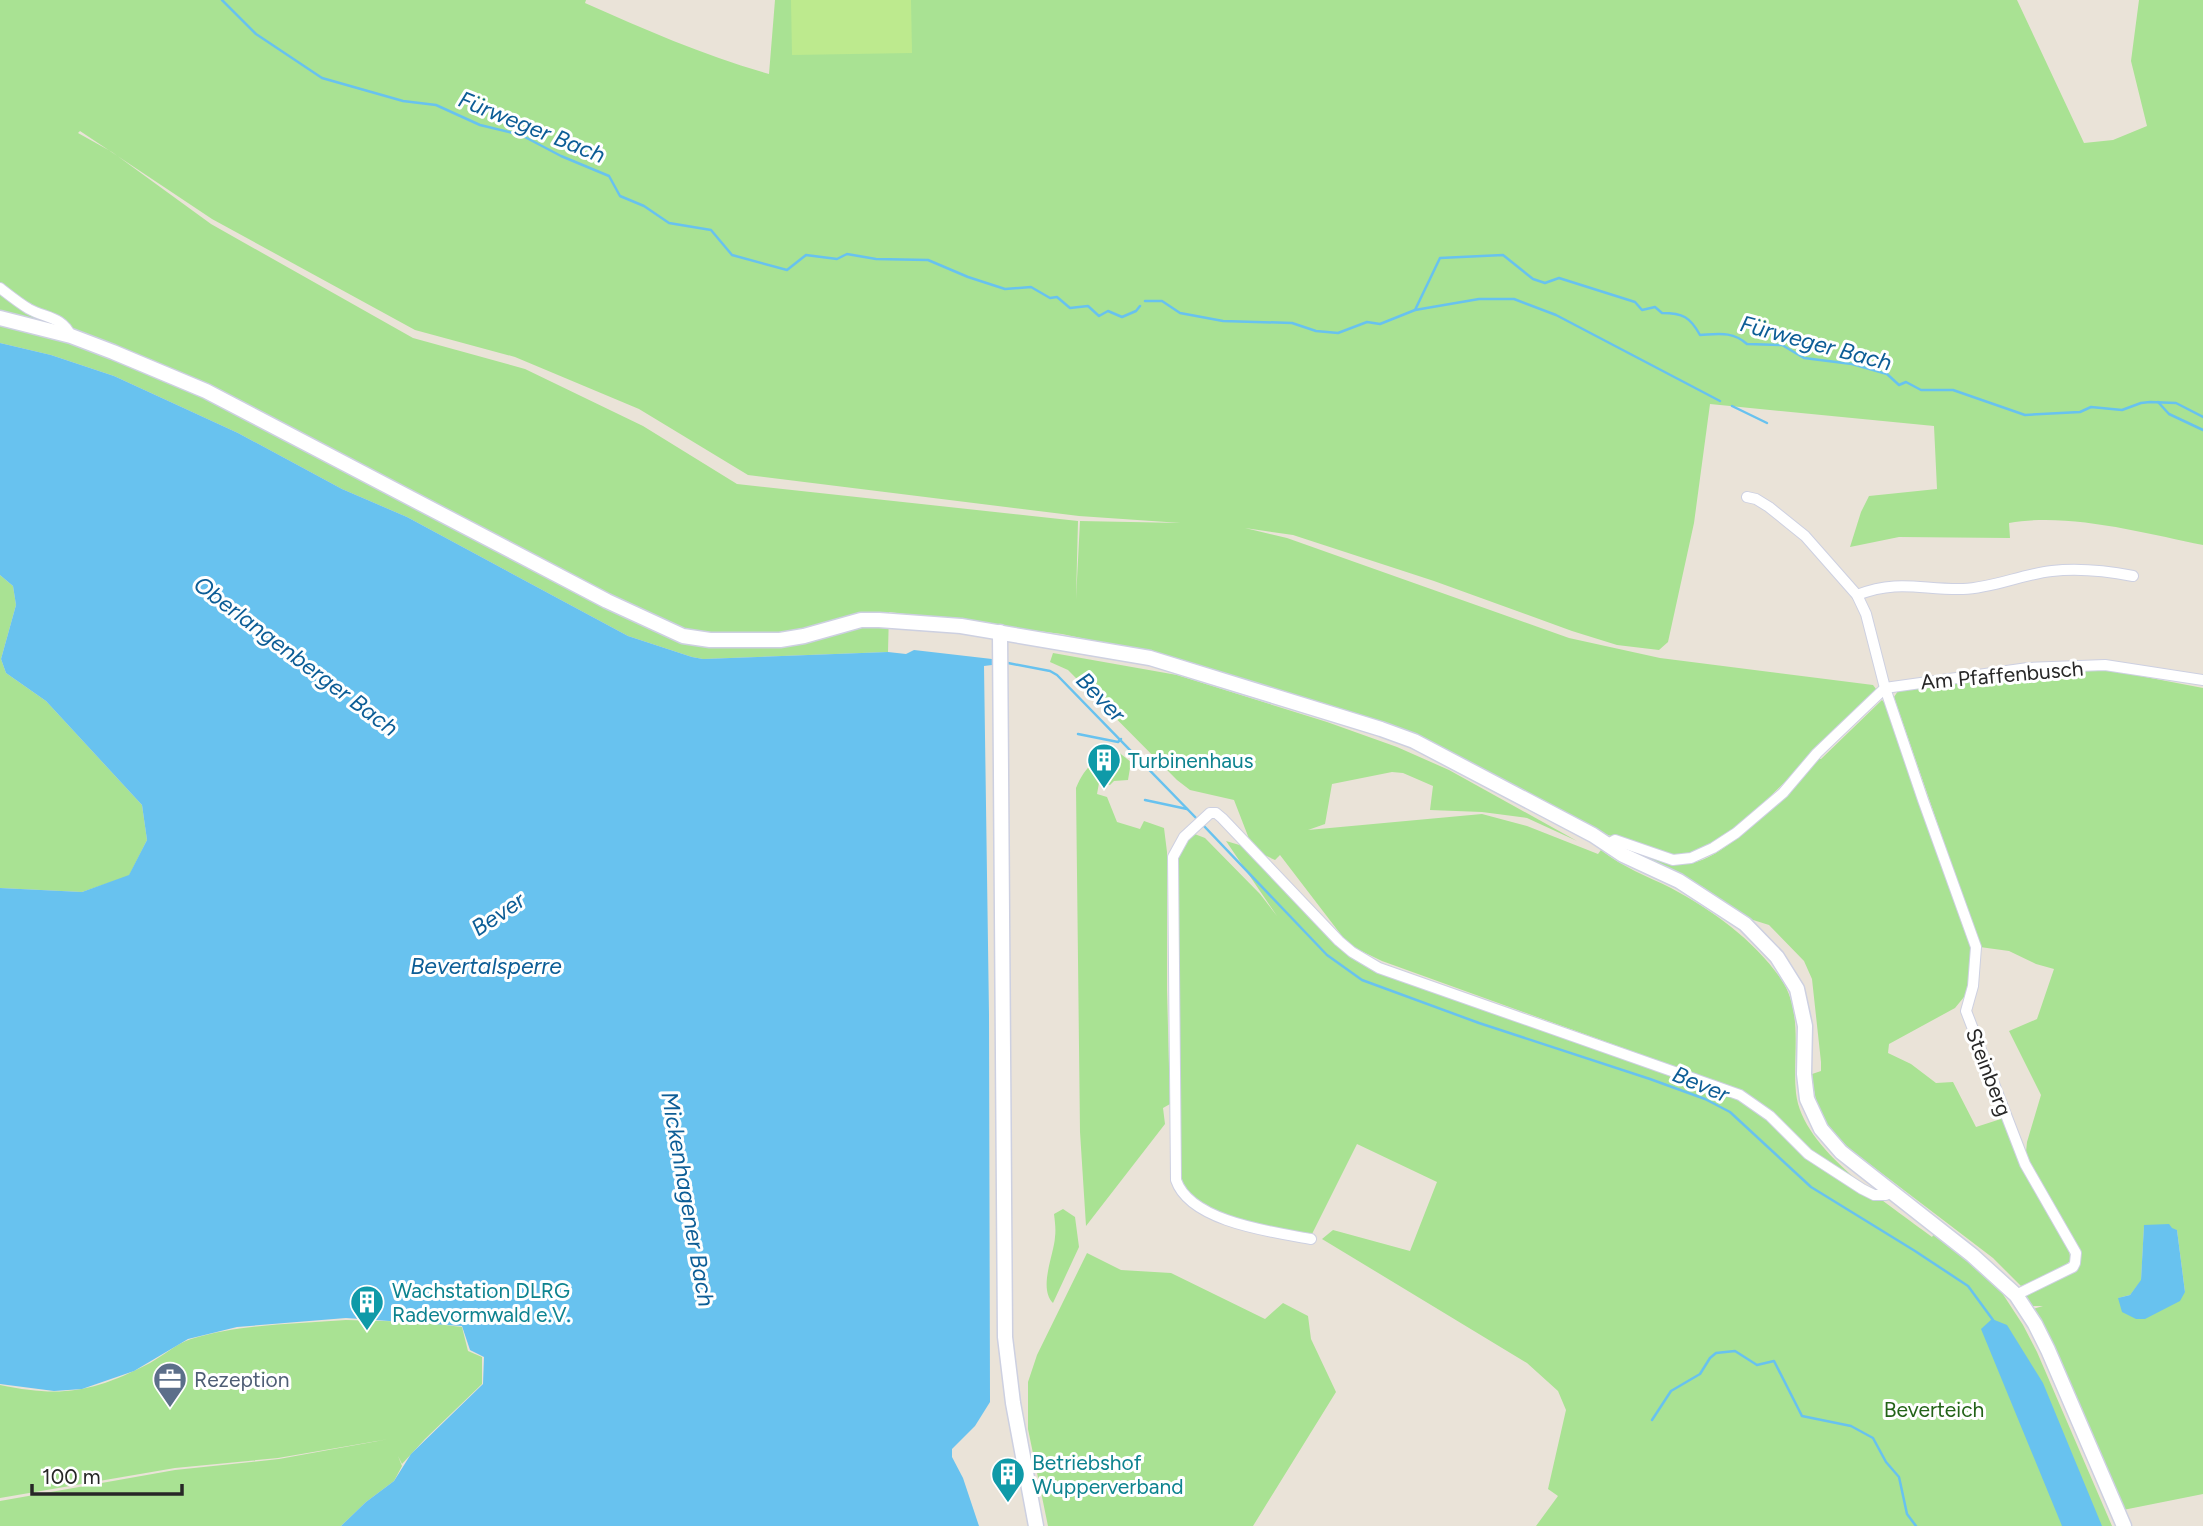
<svg xmlns="http://www.w3.org/2000/svg" width="2203" height="1526" viewBox="0 0 2203 1526" font-family="Figtree,sans-serif">
	<rect width="100%" height="100%" fill="#eae3d8"/>
	<g fill="#a9e293" fill-rule="evenodd">
		<path d="M 0,0 L 586,0 L 585,3 C 646,30 705,56 769,74 L 775,0 L 2017,0 L 2084,143 L 2113,140 L 2147,126 L 2131,61 L 2139,0 L 2203,0 L 2203,545 C 2144,533 2068,512 2009,523 L 2010,538 L 1899,537 L 1850,547 L 1861,512 L 1869,496 L 1937,489 L 1934,426 L 1710,404 L 1694,523 L 1668,642 L 1659,650 L 1617,645 L 1572,631 L 1434,581 L 1293,535 L 1245,528 L 1287,538 L 1569,638 L 1660,658 L 1873,685 L 1876,689 L 1862,706 L 1735,831 L 1704,850 L 1687,855 L 1673,856 L 1605,834 L 1524,790 L 1393,725 L 1166,656 L 1062,634 L 889,612 L 888,652 L 703,659 L 692,657 L 628,636 L 407,517 L 342,489 L 238,433 L 114,376 L 51,355 L 0,343 ZM 80,131 L 212,219 L 415,330 L 515,357 L 639,409 L 748,475 L 1079,516 L 1181,523 L 1080,521 L 1076,599 L 1078,521 L 737,484 L 643,426 L 525,369 L 413,338 L 211,224 L 112,152 L 78,133 Z"/>
		<path d="M 0,575 L 13,586 L 16,605 L 1,659 L 6,673 L 46,701 L 142,805 L 147,840 L 129,876 L 82,892 L 0,888 Z"/>
		<path d="M 1053,653 L 1177,675 L 1327,722 L 1397,747 L 1449,770 L 1577,841 L 1527,818 L 1482,812 L 1430,810 L 1433,786 L 1403,773 L 1392,772 L 1332,784 L 1325,824 L 1308,830 L 1482,814 L 1527,826 L 1598,854 L 1601,850 C 1622,867 1647,876 1671,888 C 1712,910 1754,940 1781,979 C 1804,1013 1792,1056 1796,1093 C 1802,1150 1889,1204 1932,1237 L 1934,1234 L 1991,1276 L 2023,1325 L 2037,1352 L 2112,1526 L 1536,1526 L 1558,1496 L 1548,1489 L 1566,1410 L 1558,1391 L 1527,1363 L 1322,1239 L 1333,1230 L 1410,1251 L 1437,1182 L 1357,1144 L 1311,1236 L 1226,1216 L 1187,1194 L 1178,1174 L 1175,862 L 1181,844 L 1192,833 L 1205,838 L 1260,894 L 1277,916 L 1226,841 L 1253,849 L 1234,800 L 1190,790 L 1177,780 L 1068,670 L 1050,662 ZM 1256,851 L 1275,860 L 1280,855 L 1342,936 L 1355,948 L 1382,961 L 1723,1084 L 1740,1092 L 1379,968 L 1339,941 Z"/>
		<path d="M 2063,671 L 2114,671 L 2203,688 L 2203,1494 L 2123,1510 L 2054,1347 L 2033,1309 L 2043,1306 L 2033,1306 L 2025,1296 L 2030,1291 L 2075,1269 L 2080,1260 L 2076,1245 L 2068,1248 L 2071,1260 L 2061,1269 L 2021,1286 L 1993,1258 L 1850,1149 C 1824,1125 1815,1110 1812,1074 L 1821,1071 L 1821,1062 L 1812,979 L 1804,961 L 1769,925 L 1750,919 L 1703,887 L 1629,851 L 1630,849 C 1645,853 1674,863 1688,863 C 1724,863 1794,786 1817,759 L 1821,759 L 1882,700 L 1887,706 L 1964,930 L 1971,931 L 1973,986 L 1955,1008 L 1889,1044 L 1888,1053 L 1911,1064 L 1936,1083 L 1953,1082 L 1976,1127 L 2007,1117 L 2025,1162 L 2027,1142 L 2041,1095 L 2009,1031 L 2037,1019 L 2054,969 L 2036,964 L 2009,951 L 1980,947 L 1894,697 L 1898,691 ZM 2144,1226 L 2177,1230 L 2185,1292 L 2118,1298 L 2130,1295 L 2141,1281 Z"/>
		<path d="M 1117,751 L 1131,762 L 1128,780 L 1114,781 L 1110,785 L 1099,783 L 1097,794 L 1107,797 L 1117,822 L 1140,829 L 1144,821 L 1164,828 L 1167,852 L 1167,990 L 1170,1104 L 1163,1108 L 1165,1124 L 1086,1226 L 1080,1132 L 1076,788 C 1084,768 1096,757 1117,751 Z"/>
		<path d="M 1063,1209 L 1075,1217 L 1079,1247 L 1053,1303 C 1038,1288 1054,1255 1055,1237 C 1056,1230 1055,1222 1054,1214 Z"/>
		<path d="M 1087,1253 L 1121,1270 L 1171,1273 L 1265,1319 L 1283,1303 L 1308,1316 L 1311,1339 L 1336,1392 L 1253,1526 L 1048,1526 L 1028,1429 L 1028,1382 L 1037,1355 Z"/>
		<path d="M 346,1320 L 419,1322 L 462,1327 L 468,1351 L 482,1357 L 482,1384 L 425,1439 L 402,1464 L 398,1456 L 402,1466 L 394,1481 L 366,1502 L 341,1526 L 0,1526 L 0,1501 L 175,1470 L 279,1459 L 389,1439 L 278,1458 L 175,1468 L 0,1498 L 0,1385 C 62,1398 94,1392 150,1363 C 163,1356 177,1343 191,1339 C 241,1324 295,1324 346,1320 Z"/>
	</g>
	<path fill="#bdea8e" d="M 791,0 L 911,0 L 912,53 L 792,55 Z"/>
	<g fill="#68c2ef">
		<path d="M 0,343 L 51,355 L 114,376 L 238,433 L 342,489 L 407,517 L 628,636 L 692,657 L 703,659 L 888,652 L 906,654 L 914,650 L 992,659 L 992,665 L 984,666 L 989,1015 L 990,1402 L 975,1426 L 952,1449 L 952,1457 L 963,1478 L 979,1526 L 341,1526 L 366,1502 L 394,1481 L 411,1454 L 483,1384 L 484,1357 L 470,1350 L 462,1326 L 346,1318 L 237,1327 L 188,1339 L 134,1371 L 82,1389 L 54,1391 L 0,1384 L 0,888 L 82,892 L 129,875 L 147,840 L 142,805 L 46,701 L 6,673 L 1,659 L 16,605 L 13,586 L 0,575 Z"/>
		<path d="M 2169,1224 L 2172,1228 L 2177,1230 L 2185,1292 L 2180,1301 L 2145,1319 L 2136,1319 L 2122,1312 L 2118,1298 L 2130,1295 L 2141,1280 L 2144,1225 Z"/>
		<path d="M 1992,1319 L 2007,1325 L 2043,1383 L 2102,1526 L 2062,1526 L 1981,1329 Z"/>
	</g>
	<g fill="none" stroke-linecap="round" stroke-linejoin="round">
		<g stroke="#68c2ef" stroke-width="2.5">
			<path d="M 222,0 L 256,34 L 322,78 L 403,101 L 436,105 L 480,125 L 521,135 L 561,156 L 609,176 L 620,196 L 644,206 L 669,223 L 711,230 L 732,255 L 787,270 L 806,255 L 837,259 L 847,254 L 876,259 L 928,260 L 968,277 L 1005,289 L 1031,287 L 1050,298 L 1057,297 L 1070,308 L 1088,306 L 1099,316 L 1108,311 L 1122,317 L 1136,311 L 1140,306"/>
			<path d="M 1145,301 L 1162,301 L 1180,313 L 1223,321 L 1292,323 L 1316,331 L 1338,333 L 1367,322 L 1380,324 L 1415,310 L 1440,258 L 1503,255 L 1533,279 L 1545,283 L 1559,278 L 1635,302 L 1642,310 L 1655,307 L 1662,313 C 1683,313 1690,317 1700,335 C 1719,334 1732,331 1747,344 L 1782,345 L 1804,358 L 1852,364 L 1887,374 L 1899,385 L 1906,382 L 1921,390 L 1953,390 L 2025,415 L 2080,412 L 2091,407 L 2122,410 L 2141,403 L 2150,402 L 2176,403 L 2203,417"/>
			<path d="M 1415,310 L 1479,299 L 1514,299 L 1556,315 L 1720,401"/>
			<path d="M 2158,402 L 2169,414 L 2203,430"/>
			<path d="M 1732,406 L 1767,423"/>
			<path d="M 1008,663 L 1050,671 L 1057,675 L 1198,820"/>
			<path d="M 1078,734 L 1118,742 L 1121,739"/>
			<path d="M 1145,800 L 1187,809"/>
			<path d="M 1203,825 L 1327,955 L 1362,980 L 1479,1023 L 1650,1079 L 1705,1099 L 1730,1112 L 1811,1187 L 1915,1251 L 1968,1286 L 1993,1320"/>
			<path d="M 1652,1420 L 1671,1391 L 1700,1374 L 1710,1358 L 1716,1353 L 1735,1351 L 1757,1365 L 1774,1361 L 1802,1416 L 1851,1426 L 1873,1438 L 1886,1462 L 1899,1477 L 1907,1514 L 1916,1526"/>
		</g>
		<g stroke="#cdd0e1" stroke-width="12">
			<g id="street">
				<path d="M 0,288 C 9,295 19,303 29,309 C 45,318 62,316 71,336"/>
				<path d="M 1747,497 L 1756,499 L 1769,507 L 1805,536 L 1857,595 L 1866,614 L 1885,688 L 1923,800 L 1976,947 L 1973,986 L 1966,1011 L 2025,1164 L 2076,1253 L 2075,1263 L 2073,1267 L 2016,1295"/>
				<path d="M 1857,595 C 1899,579 1921,590 1963,589 C 1994,588 2022,574 2052,571 C 2079,568 2107,571 2133,576"/>
				<path d="M 1608,844 L 1615,840 L 1673,860 L 1691,858 L 1713,848 L 1736,833 L 1783,793 L 1817,753 L 1885,688 L 2028,668 L 2105,665 L 2203,680"/>
				<path d="M 1311,1239 C 1273,1232 1190,1222 1176,1180 L 1173,857 L 1184,837 L 1210,813 L 1216,813 L 1222,818 L 1339,941 L 1352,952 L 1379,968 L 1740,1095 L 1770,1116 L 1808,1154 L 1862,1189 L 1874,1195 L 1886,1195 L 1891,1190"/>
			</g>
		</g>
		<g stroke="#cdd0e1" stroke-width="17">
			<g id="secondary">
				<path d="M 0,318 L 71,336 L 113,352 L 206,391 L 607,601 L 683,636 L 710,640 L 780,640 L 804,636 L 861,620 L 879,620 L 961,626 L 1150,658 L 1381,729 L 1414,741 L 1593,835 L 1623,855 L 1679,881 L 1745,924 L 1777,957 L 1797,989 L 1805,1026 L 1804,1074 L 1807,1099 L 1821,1129 L 1841,1152 L 1972,1255 L 2016,1295 L 2035,1324 L 2048,1350 L 2124,1526"/>
				<path d="M 1000,632 L 1005,1337 L 1013,1403 L 1036,1526"/>
			</g>
		</g>
		<use href="#street" stroke="#fff" stroke-width="10"/>
		<use href="#secondary" stroke="#fff" stroke-width="14"/>
	</g>
	<defs>
		<g id="building-pin" transform="scale(1.75)"><path d="M0 17L-7.5 6A9.5 9.5 0 1 1 7.5 6Z" fill="#0f9aa8" stroke="#fff"/><path d="M-4-6H4V6H1V3H-1V6H-4ZM-2.5-4.3h1.7v1.8h-1.7ZM.8-4.3h1.7v1.8H.8ZM-2.5-1h1.7V.8h-1.7ZM.8-1h1.7V.8H.8Z" fill="#fff"/></g>
		<g id="office-pin" transform="scale(1.75)"><path d="M0 17L-7.5 6A9.5 9.5 0 1 1 7.5 6Z" fill="#5c6f8a" stroke="#fff"/><path d="M-6-3h4V-5.5h4V-3h4V5H-6ZM-1-4.5V-3h2v-1.5ZM-6 0V1H6V0Z" fill="#fff"/></g>
	</defs>
	<g fill-rule="evenodd">
		<use href="#building-pin" x="1104" y="760"/>
		<use href="#building-pin" x="367" y="1302"/>
		<use href="#office-pin" x="170" y="1379"/>
		<use href="#building-pin" x="1008" y="1474"/>
	</g>
	<g text-anchor="middle" dominant-baseline="central" stroke-width="6" stroke-linejoin="round" paint-order="stroke">
		<g font-size="21" fill="#272727" stroke="#fff">
			<text transform="translate(2002 675) rotate(-5)">Am Pfaffenbusch</text>
			<text transform="translate(1989 1072) rotate(69)">Steinberg</text>
		</g>
		<g font-size="21" fill="#0d838f" stroke="#fff" text-anchor="start">
			<text x="1128" y="760">Turbinenhaus</text>
			<text x="392" y="1290">Wachstation DLRG<tspan x="392" dy="24">Radevormwald e.V.</tspan></text>
			<text x="1032" y="1462">Betriebshof<tspan x="1032" dy="24">Wupperverband</tspan></text>
		</g>
		<g font-size="21" fill="#4e5e75" stroke="#fff" text-anchor="start">
			<text x="194" y="1379">Rezeption</text>
		</g>
		<g font-size="21" fill="#236318" stroke="#fff">
			<text x="1934" y="1409">Beverteich</text>
		</g>
		<g font-size="23" font-style="italic" fill="#0c5d96" stroke="#fff">
			<text transform="translate(532 127) rotate(22)">Fürweger Bach</text>
			<text transform="translate(1816 343) rotate(15)">Fürweger Bach</text>
			<text transform="translate(296 656) rotate(37)">Oberlangenberger Bach</text>
			<text transform="translate(1101 697) rotate(46)">Bever</text>
			<text transform="translate(498 914) rotate(-34)">Bever</text>
			<text x="486" y="966">Bevertalsperre</text>
			<text transform="translate(1701 1084) rotate(23)">Bever</text>
			<text transform="translate(688 1199) rotate(80)">Mickenhagener Bach</text>
		</g>
	</g>
	<path d="M32 1484v10h150v-10" fill="none" stroke="#272727" stroke-width="3.5"/>
	<text x="42" y="1484" font-size="21" fill="#272727" stroke="#ffffff" stroke-width="5" paint-order="stroke">100 m</text>
</svg>
